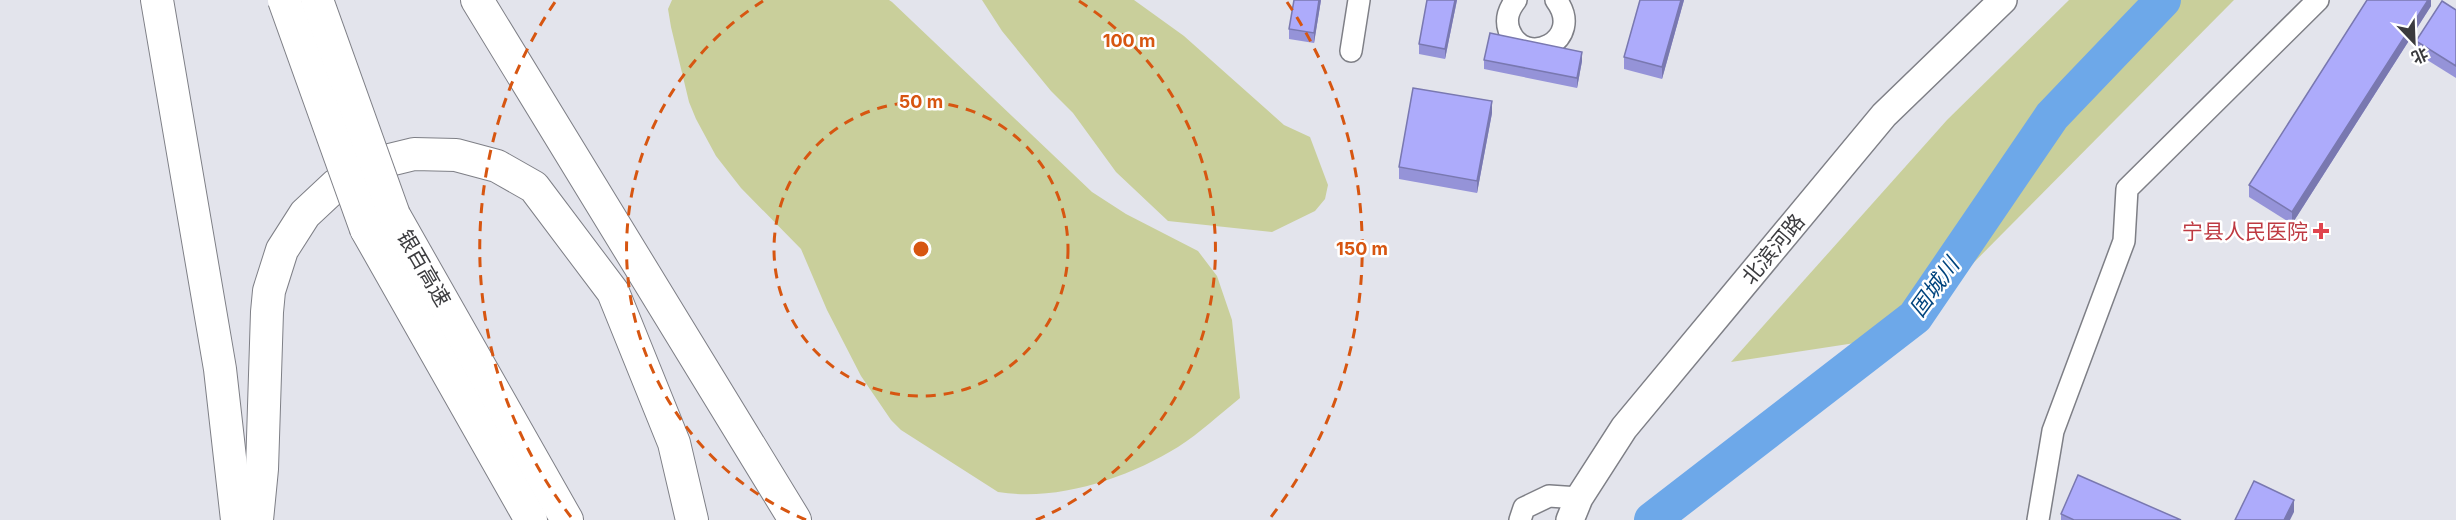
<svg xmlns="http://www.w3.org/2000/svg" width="2456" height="520" viewBox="0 0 2456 520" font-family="Inter,'Noto Sans SC',sans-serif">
	<rect width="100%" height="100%" fill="#e3e4ec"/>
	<g fill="#c9cf9b">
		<path d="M 672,0 L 889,0 L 892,2 L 1092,192 L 1126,214 L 1198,251 L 1217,276 L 1232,320 L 1240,398 C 1220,414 1200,433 1178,447 C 1128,478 1057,502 998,492 L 901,430 L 891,420 L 861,376 L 827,310 L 801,249 L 741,188 L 716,156 L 696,119 L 689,102 L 671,27 L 668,9 Z"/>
		<path d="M 982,0 L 1134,0 L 1184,36 L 1284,125 L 1310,137 L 1328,185 L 1325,199 L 1315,211 L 1272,232 L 1168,221 L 1116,172 L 1073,113 L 1051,91 L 1002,31 Z"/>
		<path d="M 2069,0 L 2234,0 L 1901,336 L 1731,362 L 1947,120 Z"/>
	</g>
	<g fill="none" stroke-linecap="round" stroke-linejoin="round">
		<path stroke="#6da8e9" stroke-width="36" d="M 1652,520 L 1915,317 L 2052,116 L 2163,0"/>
		<g stroke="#7e7f86" stroke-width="24">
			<g id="minor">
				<path d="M 1516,0 C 1509,9 1505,18 1509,30 C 1524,70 1586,40 1556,0"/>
				<path d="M 1351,51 L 1359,0"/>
				<path d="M 1520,520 L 1524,508 L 1549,496 L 1579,498"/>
				<path d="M 2038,520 L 2053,431 L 2124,241 L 2127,189 L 2318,0"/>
			</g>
		</g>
		<g stroke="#7e7f86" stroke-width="30">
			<path id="major" d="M 1570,520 L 1579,498 L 1624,428 L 1884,115 L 2003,0"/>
		</g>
		<g stroke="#7e7f86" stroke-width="34">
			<g id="highway">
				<path d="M 157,0 L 220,369 L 237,520"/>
				<path d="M 477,0 L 795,520"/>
				<path d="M 394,215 L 567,520"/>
				<path d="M 366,229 L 531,520"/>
				<path d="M 257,520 L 262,469 L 267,312 L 269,291 L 282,250 L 305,214 L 336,185 L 373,164 L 414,154 L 456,155 L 497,166 L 534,187 L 613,292 L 674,443 L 692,520"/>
			</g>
		</g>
		<use href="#minor" stroke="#fff" stroke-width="21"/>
		<use href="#major" stroke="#fff" stroke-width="27"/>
		<use href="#highway" stroke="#fff" stroke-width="32"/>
		<g stroke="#7e7f86" stroke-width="34" stroke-linecap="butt">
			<g id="highway-bridge">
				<path d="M 284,0 L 366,229"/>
				<path d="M 317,0 L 394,215"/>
			</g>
		</g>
		<use href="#highway-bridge" stroke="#fff" stroke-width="32"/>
	</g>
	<g fill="#9593d8">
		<path d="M 1321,0 L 1314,43 L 1289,39 L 1289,29 Z"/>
		<path d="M 1427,0 L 1457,0 L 1445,59 L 1419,54 L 1419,44 Z"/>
		<path d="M 1640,0 L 1684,0 L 1662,79 L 1624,69 L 1624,57 Z"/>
		<path d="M 2431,0 L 2431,6 L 2292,224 L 2249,197 L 2249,185 Z"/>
		<path d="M 2456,10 L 2456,78 L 2416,53 L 2416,41 Z"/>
		<path d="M 1484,60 L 1582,61 L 1577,88 L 1484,69 Z"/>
		<path d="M 1492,113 L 1477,193 L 1399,179 L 1399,167 Z"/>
		<path d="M 2061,514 L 2181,520 L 2061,520 Z"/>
	</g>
	<g fill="#7978b0">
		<path d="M 1319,0 L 1321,0 L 1314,43 L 1314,33 Z"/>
		<path d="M 1455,0 L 1457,0 L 1445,59 L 1445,49 Z"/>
		<path d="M 1681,0 L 1684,0 L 1662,79 L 1662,67 Z"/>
		<path d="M 2428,0 L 2431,0 L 2431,6 L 2292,224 L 2292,212 Z"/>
		<path d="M 1582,52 L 1582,61 L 1577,88 L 1577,78 Z"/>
		<path d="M 1492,101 L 1492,113 L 1477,193 L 1477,181 Z"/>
		<path d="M 2294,500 L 2294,512 L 2290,520 L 2284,520 Z"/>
	</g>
	<g fill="#adabfb" stroke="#7978b0" stroke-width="1.5">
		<path d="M 1294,0 L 1319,0 L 1314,33 L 1289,29 Z"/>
		<path d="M 1427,0 L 1455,0 L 1445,49 L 1419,44 Z"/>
		<path d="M 1640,0 L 1681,0 L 1662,67 L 1624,57 Z"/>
		<path d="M 2367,0 L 2428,0 L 2292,212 L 2249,185 Z"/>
		<path d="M 2442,1 L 2456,10 L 2456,66 L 2416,41 Z"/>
		<path d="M 1490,33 L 1582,52 L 1577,78 L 1484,60 Z"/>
		<path d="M 1413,88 L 1492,101 L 1477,181 L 1399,167 Z"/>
		<path d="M 2078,475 L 2181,520 L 2074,520 L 2061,514 Z"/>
		<path d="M 2254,481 L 2294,500 L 2284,520 L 2235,520 Z"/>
	</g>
	<g fill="none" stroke="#d75611" stroke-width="3" stroke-dasharray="10 8">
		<circle cx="921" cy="249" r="147"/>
		<path d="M806 520A294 294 0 0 1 763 1M1079 1A294 294 0 0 1 1036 520"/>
		<path d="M571 517A441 441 0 0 1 555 2M1287 2A441 441 0 0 1 1271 517"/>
	</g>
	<path fill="#e0444e" stroke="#fff" stroke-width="2" d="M2318 222h6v6h6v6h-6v6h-6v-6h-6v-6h6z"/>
	<g text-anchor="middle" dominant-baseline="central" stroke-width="5" stroke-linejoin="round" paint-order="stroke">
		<g font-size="21" fill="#be3a42" stroke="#fff" text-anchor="end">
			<text x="2308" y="231">宁县人民医院</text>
		</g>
		<g font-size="21" fill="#3b3b3e" stroke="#fff">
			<text transform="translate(1773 249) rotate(-50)">北滨河路</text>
			<text transform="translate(424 268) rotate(60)">银百高速</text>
		</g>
		<g font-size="22" font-style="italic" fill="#00447e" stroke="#fff">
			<text transform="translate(1934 287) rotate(-54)">固城川</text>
		</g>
	</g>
	<circle cx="921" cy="249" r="9" fill="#d75611" stroke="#fff" stroke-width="3"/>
	<g font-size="18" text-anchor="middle" font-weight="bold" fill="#d75611" stroke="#fff" stroke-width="5" stroke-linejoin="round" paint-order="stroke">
		<text x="1129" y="47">100 m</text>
		<text x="921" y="108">50 m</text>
		<text x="1362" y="255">150 m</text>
	</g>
	<g transform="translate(2414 42) rotate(157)" stroke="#ffffff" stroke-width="4.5" paint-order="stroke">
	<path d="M0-4.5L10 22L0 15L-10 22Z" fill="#3b3b3e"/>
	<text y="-9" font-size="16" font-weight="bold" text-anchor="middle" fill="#3b3b3e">北</text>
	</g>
</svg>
